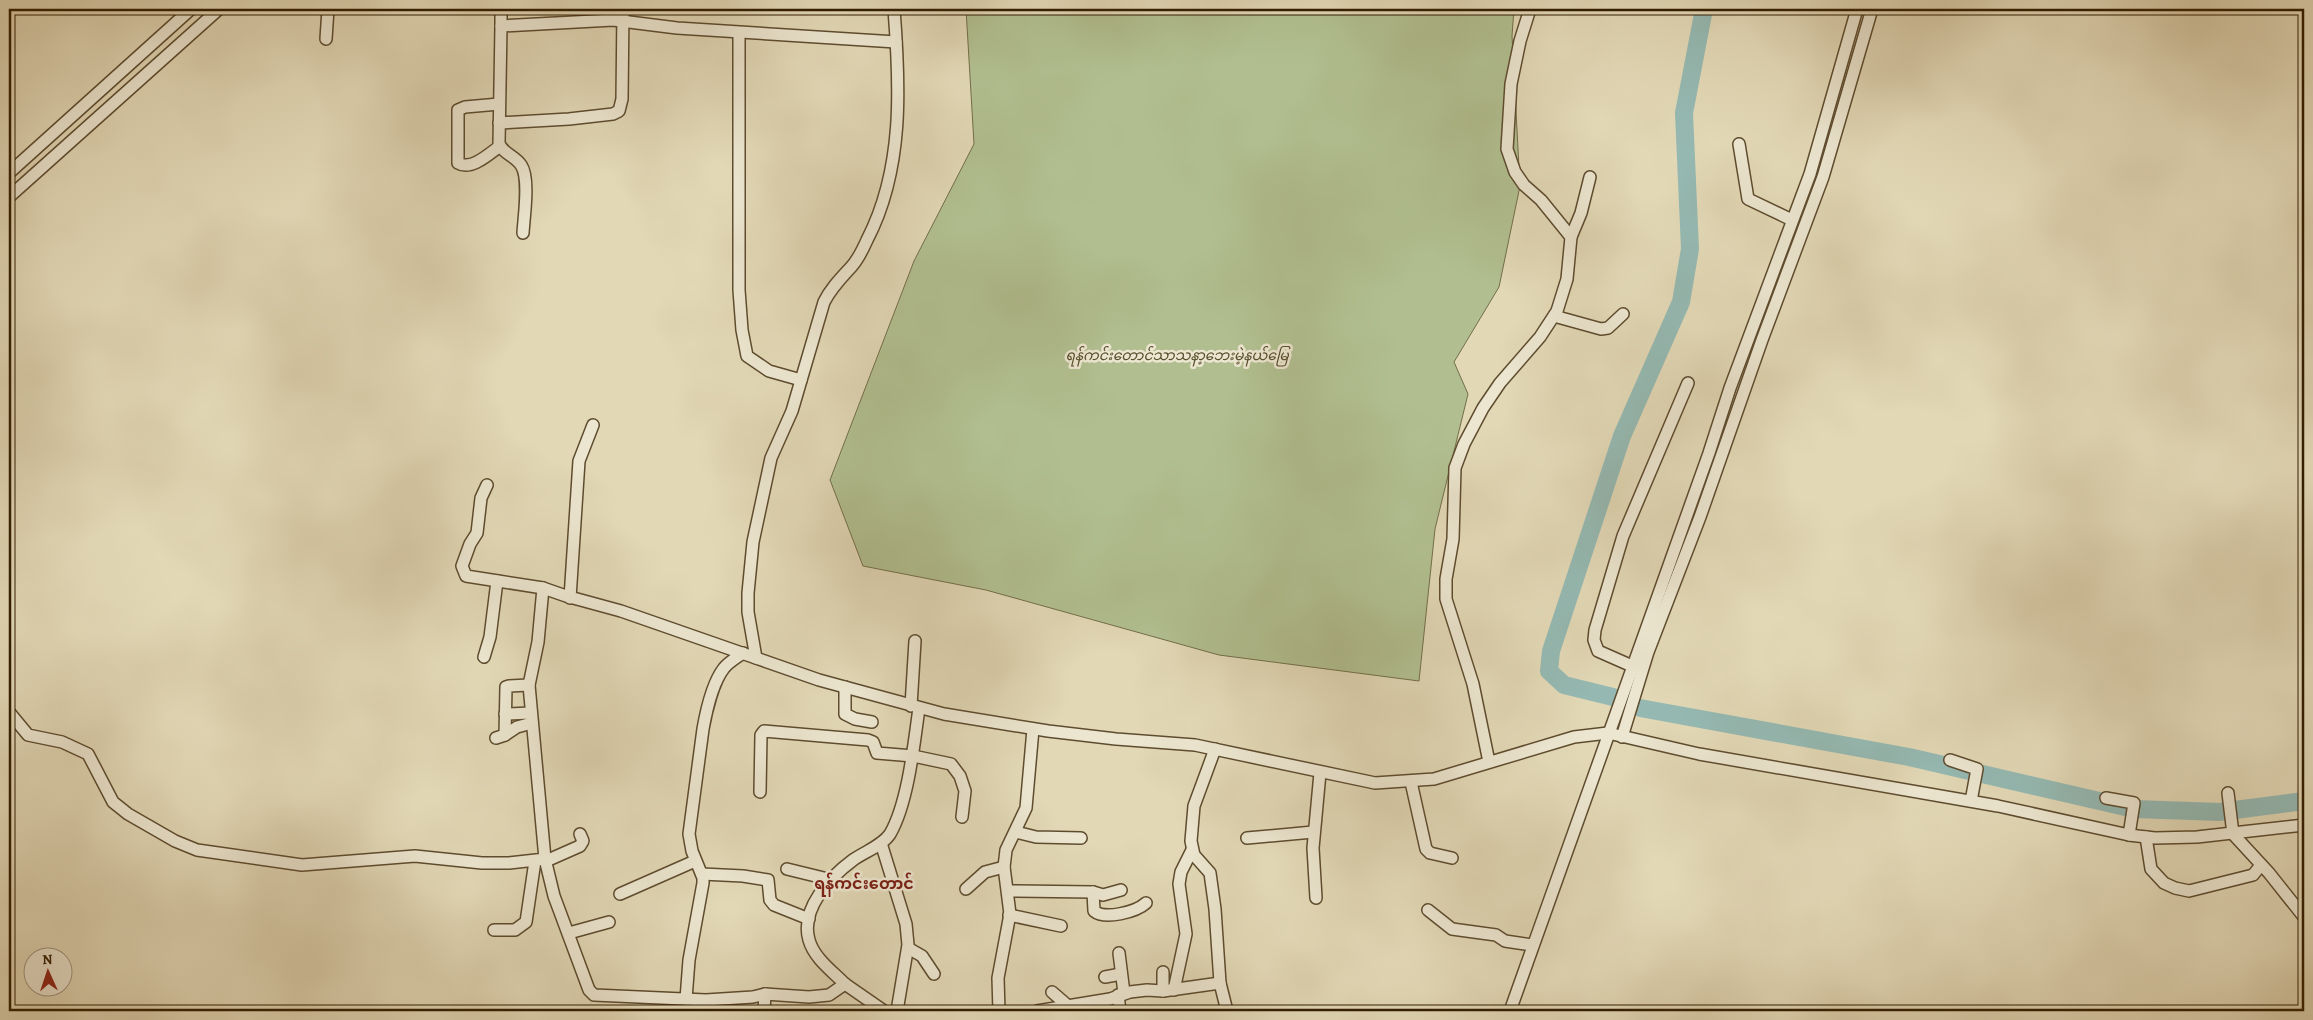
<svg xmlns="http://www.w3.org/2000/svg" width="2313" height="1020" viewBox="0 0 2313 1020" font-family="Alegreya,'Noto Sans Myanmar',serif">
	<rect width="100%" height="100%" fill="#e2d8b6"/>
	<filter id="stains"><feTurbulence type="fractalNoise" baseFrequency=".004" numOctaves="4"/><feColorMatrix values="0 0 0 0 .2 0 0 0 0 .09 0 0 0 0 .02 0 0 0 .5 -.17"/></filter>
	<radialGradient id="worn" r=".72"><stop offset=".6" stop-color="#630" stop-opacity="0"/><stop offset="1" stop-color="#630" stop-opacity=".3"/></radialGradient>
	<path fill="#b1bf90" stroke="#726e49" d="M 966,9 L 1514,9 L 1512,36 L 1520,186 L 1499,287 L 1454,362 L 1468,394 L 1435,529 L 1419,681 L 1219,655 L 986,590 L 863,566 L 830,480 L 914,261 L 974,144 Z"/>
	<g fill="none" stroke-linecap="round" stroke-linejoin="round">
		<g stroke="#95b9b2" stroke-width="18">
			<path d="M 1613,697 L 1564,685 L 1549,671 L 1551,651 L 1622,436 L 1681,302 L 1690,249 L 1684,113 L 1704,9"/>
			<path d="M 1640,708 L 1909,757 L 2134,809 L 2219,812 L 2304,801"/>
		</g>
		<g stroke="#5e4c2f" stroke-width="14">
			<g id="minor">
				<path d="M 501,9 L 501,26"/>
				<path d="M 894,9 C 900,86 904,169 867,240 C 863,249 858,259 852,266 C 841,278 831,288 824,302 L 792,411 L 771,458 L 753,542 L 748,593 L 748,612 L 756,658 L 819,680 L 944,714 L 1048,731 L 1116,739 L 1195,745 L 1375,783 L 1434,779 L 1574,737 L 1608,733 L 1699,754 L 1998,806 L 2129,835 L 2155,838 L 2197,837 L 2304,825"/>
				<path d="M 739,33 L 739,290 L 742,330 L 747,356 L 769,371 L 801,380"/>
				<path d="M 326,39 L 328,9"/>
				<path d="M 499,104 L 465,107 L 458,110 L 458,163 C 471,171 489,154 500,146"/>
				<path d="M 499,123 L 569,119 L 613,114 L 619,111 L 622,99 L 623,9"/>
				<path d="M 1739,144 L 1748,199 L 1792,220"/>
				<path d="M 9,173 L 191,9"/>
				<path d="M 9,197 L 219,9"/>
				<path d="M 523,233 C 524,216 530,178 521,165 C 515,156 502,153 499,143 L 501,26 L 613,20 L 677,28 L 896,42"/>
				<path d="M 1571,237 L 1581,213 L 1590,177"/>
				<path d="M 1554,316 L 1601,329 L 1608,328 L 1623,314"/>
				<path d="M 487,485 L 481,498 L 477,533 L 470,544 L 462,566 L 466,576 L 543,588 L 566,596 L 621,611 L 756,658"/>
				<path d="M 570,598 L 579,461 L 593,425"/>
				<path d="M 484,657 L 490,637 L 497,581"/>
				<path d="M 1632,666 L 1598,651 L 1594,640 L 1595,630 L 1623,536 L 1688,383"/>
				<path d="M 845,687 L 845,714 L 855,719 L 872,722"/>
				<path d="M 911,706 L 915,641"/>
				<path d="M 9,712 L 28,735 L 62,742 L 88,754 L 113,802 L 128,814 L 175,841 L 197,850 L 302,865 L 415,856 L 482,863 L 509,863 L 545,859 L 529,685 L 538,642 L 543,588"/>
				<path d="M 505,714 L 531,713"/>
				<path d="M 505,735 L 506,687 L 509,686 L 529,685"/>
				<path d="M 1622,737 L 1648,652 L 1700,517 L 1762,340 L 1823,177 L 1872,9"/>
				<path d="M 496,738 L 505,735 L 517,727 L 532,723"/>
				<path d="M 1950,760 L 1977,769 L 1971,801"/>
				<path d="M 1489,762 L 1473,684 L 1446,599 L 1446,579 L 1453,539 L 1455,468 L 1464,444 L 1483,408 L 1500,383 L 1540,337 L 1557,311 L 1567,279 L 1571,237 L 1541,200 L 1524,185 L 1515,172 L 1507,149 L 1511,84 L 1520,41 L 1530,9"/>
				<path d="M 1411,782 L 1426,849 L 1430,853 L 1452,858"/>
				<path d="M 760,792 L 761,735 L 764,731 L 868,740 L 873,742 L 877,753 L 913,756 L 951,764 L 960,776 L 965,791 L 962,817"/>
				<path d="M 2228,793 L 2233,834 L 2269,873 L 2304,917"/>
				<path d="M 2106,798 L 2134,803 L 2129,835"/>
				<path d="M 1016,832 L 1036,837 L 1081,838"/>
				<path d="M 2146,837 L 2151,869 L 2164,883 L 2175,888 L 2189,891 L 2253,875 L 2261,865"/>
				<path d="M 1247,838 L 1313,832"/>
				<path d="M 881,843 L 906,924 L 908,945 L 897,1011"/>
				<path d="M 545,859 L 554,896 L 589,990 L 594,995 L 706,1000 L 753,997 L 765,994 L 809,997 L 829,995 L 845,984 C 832,971 814,958 809,940 C 800,909 830,877 853,860 C 864,852 882,846 890,834 C 908,803 914,744 919,708"/>
				<path d="M 546,861 L 580,846 L 583,841 L 580,834"/>
				<path d="M 787,869 L 832,880"/>
				<path d="M 702,874 L 743,876 L 768,880 L 770,900 L 774,905 L 809,919"/>
				<path d="M 966,889 L 985,872 L 1004,867"/>
				<path d="M 1008,891 L 1093,892 L 1103,895 L 1121,890"/>
				<path d="M 1093,892 L 1094,911 C 1105,920 1136,912 1146,903"/>
				<path d="M 620,894 L 695,861"/>
				<path d="M 1316,898 L 1313,848 L 1320,773"/>
				<path d="M 1428,910 L 1452,929 L 1496,935 L 1505,941 L 1532,945"/>
				<path d="M 1009,915 L 1061,926"/>
				<path d="M 494,930 L 515,930 L 526,922 L 535,861"/>
				<path d="M 569,933 L 609,922"/>
				<path d="M 908,948 L 922,956 L 934,974"/>
				<path d="M 1119,953 L 1124,993"/>
				<path d="M 1105,977 L 1121,974"/>
				<path d="M 1220,983 L 1227,1011"/>
				<path d="M 845,984 L 884,1011"/>
				<path d="M 1174,990 L 1186,934 L 1179,884 L 1181,872 L 1192,850"/>
				<path d="M 1163,991 L 1163,972"/>
				<path d="M 1052,992 L 1067,1005"/>
				<path d="M 1118,995 L 1120,1011"/>
				<path d="M 686,999 L 689,960 L 703,883 L 703,878 L 692,851 L 689,834 L 703,729 C 706,712 713,682 724,668 C 729,662 736,658 743,653"/>
				<path d="M 764,1011 L 765,994"/>
				<path d="M 999,1011 L 998,978 L 1010,914 L 1004,867 L 1006,850 L 1026,808 L 1033,729"/>
				<path d="M 1037,1011 L 1110,999 L 1130,992 L 1147,990 L 1163,991 L 1220,983 L 1215,909 L 1210,873 L 1194,855 L 1191,841 L 1194,806 L 1215,749"/>
				<path d="M 1510,1011 L 1709,453 L 1730,388 L 1810,174 L 1857,9"/>
			</g>
		</g>
		<use href="#minor" stroke="#ece6d0" stroke-width="11"/>
	</g>
	<g text-anchor="middle" dominant-baseline="central" stroke-width="5" stroke-linejoin="round" paint-order="stroke">
		<g font-size="14" font-style="italic" fill="#584e2d" stroke="#ece6d0">
			<text x="1177" y="355">ရန်ကင်းတောင်သာသနာ့ဘေးမဲ့နယ်မြေ</text>
		</g>
		<g font-size="16" font-weight="bold" fill="#7a1f14" stroke="#ece6d0">
			<text x="864" y="884">ရန်ကင်းတောင်</text>
		</g>
	</g>
	<rect width="2313" height="1020" fill="none" stroke="#e2d8b6" stroke-width="30"/>
	<rect x="10" y="10" width="2293" height="1000" fill="none" stroke="#321d02" stroke-width="2.5"/>
	<rect x="15" y="15" width="2283" height="990" fill="none" stroke="#321d02"/>
	<g transform="translate(48 972) rotate(357)"><circle r="24" fill="#ece6d0" stroke="#a2967e"/>
	<path d="M0-4L9 19L0 12L-9 19Z" fill="#8f2418"/>
	<text y="-8" font-size="14" font-weight="bold" text-anchor="middle" fill="#321d02">N</text>
	</g>
	<rect width="100%" height="100%" filter="url(#stains)"/>
	<rect width="100%" height="100%" fill="url(#worn)"/>
</svg>
